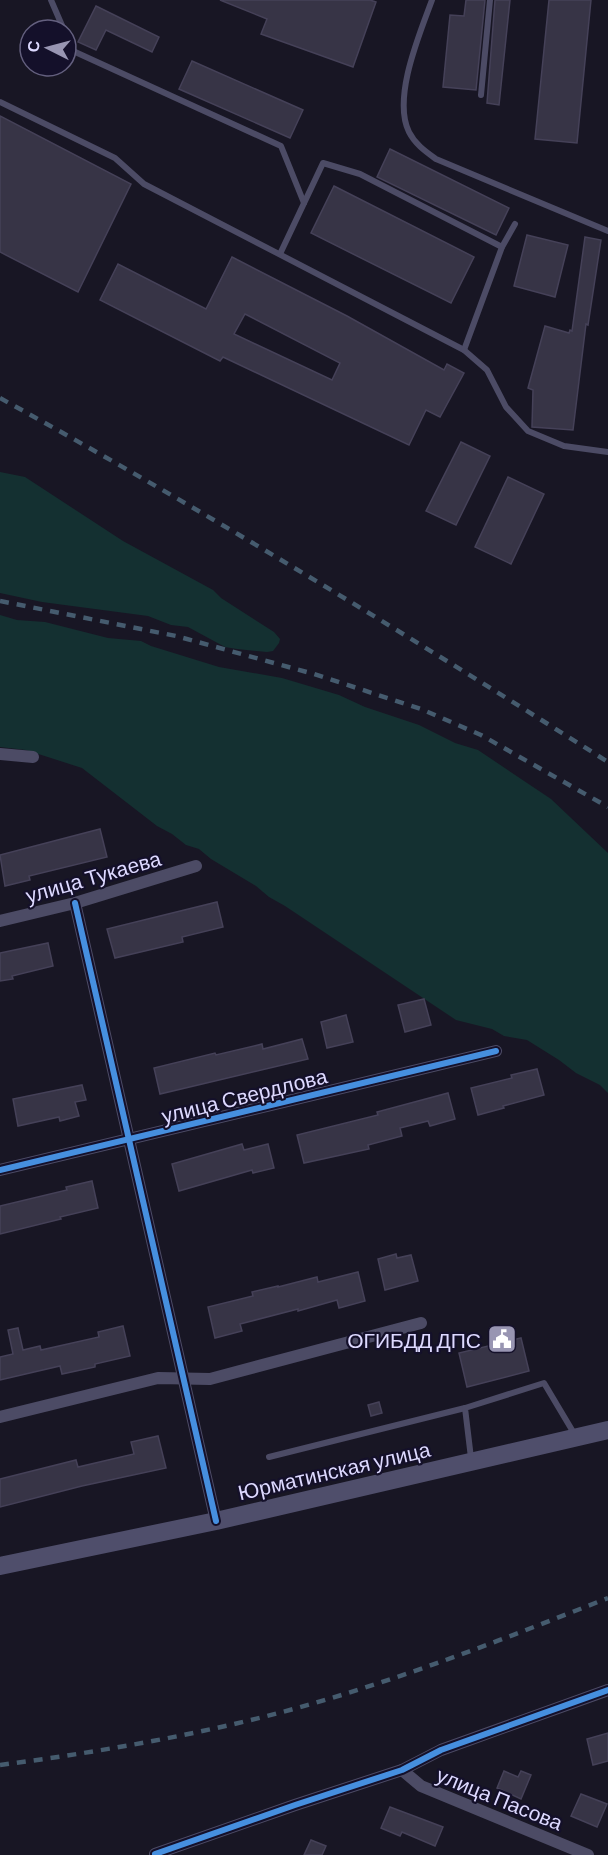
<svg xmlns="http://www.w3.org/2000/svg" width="608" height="1855" viewBox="0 0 608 1855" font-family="Barlow,sans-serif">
	<rect width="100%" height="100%" fill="#181624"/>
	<g fill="#143031">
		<path d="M 0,472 L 25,477 L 123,541 L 213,590 L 221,598 L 274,632 L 280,639 L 279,643 L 273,651 L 267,652 L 237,649 L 225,647 L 188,627 L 171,625 L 148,616 L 42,602 L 0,593 Z"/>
		<path d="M 0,615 L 17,620 L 45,622 L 108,638 L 141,641 L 151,646 L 219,667 L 282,678 L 339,695 L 365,707 L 419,725 L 455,743 L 478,750 L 551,799 L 608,853 L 608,1093 L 600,1085 L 576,1073 L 559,1060 L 527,1040 L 504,1036 L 492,1029 L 456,1020 L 285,906 L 269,897 L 256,886 L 211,859 L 199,849 L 186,845 L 172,834 L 157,826 L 82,768 L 26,750 L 0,747 Z"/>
	</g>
	<g fill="#373446" stroke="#454158" stroke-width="1.5" fill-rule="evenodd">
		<path d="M 220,0 L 370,0 L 376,2 L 353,67 L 261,34 L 267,19 Z"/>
		<path d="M 466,0 L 485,0 L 476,90 L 443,87 L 450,15 L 464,16 Z"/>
		<path d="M 495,0 L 510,0 L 499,105 L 487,103 Z"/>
		<path d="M 549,0 L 591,0 L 577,143 L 535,139 Z"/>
		<path d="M 96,6 L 159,37 L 152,52 L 106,30 L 96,50 L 78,42 Z"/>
		<path d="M 192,61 L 303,110 L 290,138 L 179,89 Z"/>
		<path d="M 0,116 L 131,184 L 78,292 L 0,252 Z"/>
		<path d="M 390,149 L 509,208 L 496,235 L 377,177 Z"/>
		<path d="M 334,186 L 474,257 L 451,303 L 311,233 Z"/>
		<path d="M 527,235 L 568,245 L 555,297 L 514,286 Z"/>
		<path d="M 585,237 L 601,240 L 588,325 L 586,324 L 573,430 L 532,427 L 533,390 L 528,388 L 545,326 L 569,333 L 570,330 L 572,331 Z"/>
		<path d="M 232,257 L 347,316 L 444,370 L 447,364 L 464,373 L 440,417 L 426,410 L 409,445 L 223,357 L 220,361 L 100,300 L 118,264 L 206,309 ZM 245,314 L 340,363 L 332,380 L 234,334 Z"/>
		<path d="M 461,442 L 490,456 L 456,525 L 426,511 Z"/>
		<path d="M 508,477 L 544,494 L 511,564 L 475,547 Z"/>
		<path d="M 100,829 L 107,857 L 29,876 L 30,880 L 5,886 L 0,855 Z"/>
		<path d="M 217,902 L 223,927 L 182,937 L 183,942 L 115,958 L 107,929 Z"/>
		<path d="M 48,943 L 53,966 L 12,976 L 13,979 L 0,981 L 0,953 Z"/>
		<path d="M 424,999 L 431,1025 L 405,1032 L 398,1005 Z"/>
		<path d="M 346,1015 L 353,1042 L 327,1048 L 321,1022 Z"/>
		<path d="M 302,1039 L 308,1059 L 160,1094 L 154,1068 L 215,1053 L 216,1055 L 262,1044 L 263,1049 Z"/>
		<path d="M 537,1069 L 544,1095 L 503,1106 L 504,1108 L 478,1115 L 471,1088 L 512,1078 L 511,1075 Z"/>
		<path d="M 82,1085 L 86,1100 L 75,1102 L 79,1116 L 60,1121 L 59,1117 L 18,1126 L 13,1099 Z"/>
		<path d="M 448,1093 L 455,1119 L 430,1126 L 428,1121 L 400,1128 L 402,1136 L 368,1145 L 369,1149 L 304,1163 L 297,1135 L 378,1115 L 377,1112 Z"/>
		<path d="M 242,1144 L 244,1150 L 268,1144 L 274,1168 L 253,1173 L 252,1170 L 179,1191 L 172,1164 Z"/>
		<path d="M 92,1181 L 98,1208 L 60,1217 L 61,1219 L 0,1234 L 0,1206 L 67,1190 L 66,1187 Z"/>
		<path d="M 396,1254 L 397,1258 L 411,1255 L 418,1281 L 385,1290 L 378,1259 Z"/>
		<path d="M 358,1272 L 365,1301 L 339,1308 L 337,1300 L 298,1311 L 298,1309 L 240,1324 L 242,1331 L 215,1338 L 208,1307 L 253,1296 L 252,1292 L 278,1286 L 278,1287 L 317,1277 L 318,1282 Z"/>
		<path d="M 123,1326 L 130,1356 L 95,1364 L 95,1367 L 62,1374 L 60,1366 L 0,1380 L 0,1357 L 13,1354 L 8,1330 L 18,1328 L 23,1350 L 40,1346 L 41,1350 L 99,1337 L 98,1332 Z"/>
		<path d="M 521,1338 L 529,1371 L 467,1387 L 459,1353 Z"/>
		<path d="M 379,1402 L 382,1413 L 371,1416 L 368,1405 Z"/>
		<path d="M 158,1436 L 166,1468 L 82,1486 L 0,1507 L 0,1479 L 76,1460 L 78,1467 L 134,1454 L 131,1442 Z"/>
		<path d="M 608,1733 L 608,1761 L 593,1765 L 587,1739 Z"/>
		<path d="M 504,1771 L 518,1777 L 521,1771 L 531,1775 L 521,1799 L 497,1788 Z"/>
		<path d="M 581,1794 L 607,1804 L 597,1827 L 571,1816 Z"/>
		<path d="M 390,1807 L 443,1827 L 435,1846 L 402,1832 L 400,1836 L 381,1828 Z"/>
		<path d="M 311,1840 L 326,1846 L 322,1855 L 304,1855 Z"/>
	</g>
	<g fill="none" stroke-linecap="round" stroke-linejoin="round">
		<g stroke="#4c4b65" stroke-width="6">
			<path d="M 51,0 L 64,30"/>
			<path d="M 432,0 C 420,33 392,98 409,132 C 415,144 425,151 436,159 L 608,231"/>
			<path d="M 66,35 L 73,51 L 281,146 L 304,203"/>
			<path d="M 481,95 L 490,0"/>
			<path d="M 0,102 L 115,158 L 144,184 L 464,350 L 487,370 L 506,407 L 528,431 L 564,446 L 608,452"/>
			<path d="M 280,254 L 323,163 L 360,174 L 502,247"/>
			<path d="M 464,350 L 502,247 L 515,224"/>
			<path d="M 269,1457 L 465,1408"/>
			<path d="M 471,1458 L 465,1408 L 544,1383 L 575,1435"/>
		</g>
		<g stroke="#4c4b65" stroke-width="12">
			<path d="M 0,754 L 33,757"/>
			<path d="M 75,903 L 216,1521"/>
			<path d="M 0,921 L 75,903 L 196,866"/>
			<path d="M 0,1170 L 496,1051"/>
			<path d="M 0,1417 L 158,1378 L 210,1379 L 421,1323"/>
			<path d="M 402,1770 L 421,1786 L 588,1855"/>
			<path d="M 155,1854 L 295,1805 L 402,1770 L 441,1750 L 608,1690"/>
		</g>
		<path stroke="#4f4e6b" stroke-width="18" d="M 0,1566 L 216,1521 L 608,1430"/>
		<g stroke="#455b6e" stroke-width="4.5" stroke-dasharray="9 8" stroke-linecap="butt">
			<path d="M 0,398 C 207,512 409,636 608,762"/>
			<path d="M 0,601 L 176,636 L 314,674 L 421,709 L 481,735 L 608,807"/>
			<path d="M 0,1765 C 84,1754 168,1740 251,1720 C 374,1690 491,1644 608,1598"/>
		</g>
		<g stroke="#14102a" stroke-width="10">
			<g id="cycleway">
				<path d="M 75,903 L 216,1521"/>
				<path d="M 0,1170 L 496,1051"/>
				<path d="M 155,1854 L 295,1805 L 402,1770 L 441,1750 L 608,1690"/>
			</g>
		</g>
		<use href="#cycleway" stroke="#468fdf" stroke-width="6"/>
	</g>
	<defs>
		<g id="civic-square" transform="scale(1.5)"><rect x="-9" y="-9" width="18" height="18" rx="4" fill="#9895b2" stroke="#14102a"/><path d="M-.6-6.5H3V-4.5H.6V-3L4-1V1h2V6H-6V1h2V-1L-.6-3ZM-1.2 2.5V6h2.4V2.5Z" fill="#fff"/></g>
	</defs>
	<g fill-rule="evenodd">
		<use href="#civic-square" x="502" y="1339"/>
	</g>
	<g text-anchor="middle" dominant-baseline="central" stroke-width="4.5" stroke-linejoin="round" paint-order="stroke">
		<g font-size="21" fill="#ddd9ff" stroke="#14102a">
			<text transform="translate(93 876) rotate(-16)">улица Тукаева</text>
			<text transform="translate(244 1095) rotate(-14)">улица Свердлова</text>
			<text transform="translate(334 1470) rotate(-13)">Юрматинская улица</text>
			<text transform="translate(500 1798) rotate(22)">улица Пасова</text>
		</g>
		<g font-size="21" fill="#ddd9ff" stroke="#14102a" text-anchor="end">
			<text x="481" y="1339">ОГИБДД ДПС</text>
		</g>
	</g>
	<g transform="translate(48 48) rotate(276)"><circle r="28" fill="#14102a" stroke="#64607f" stroke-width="1.5"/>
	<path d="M0-4.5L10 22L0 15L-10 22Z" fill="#9895b2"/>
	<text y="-9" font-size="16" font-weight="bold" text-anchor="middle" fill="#ddd9ff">С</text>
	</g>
</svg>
